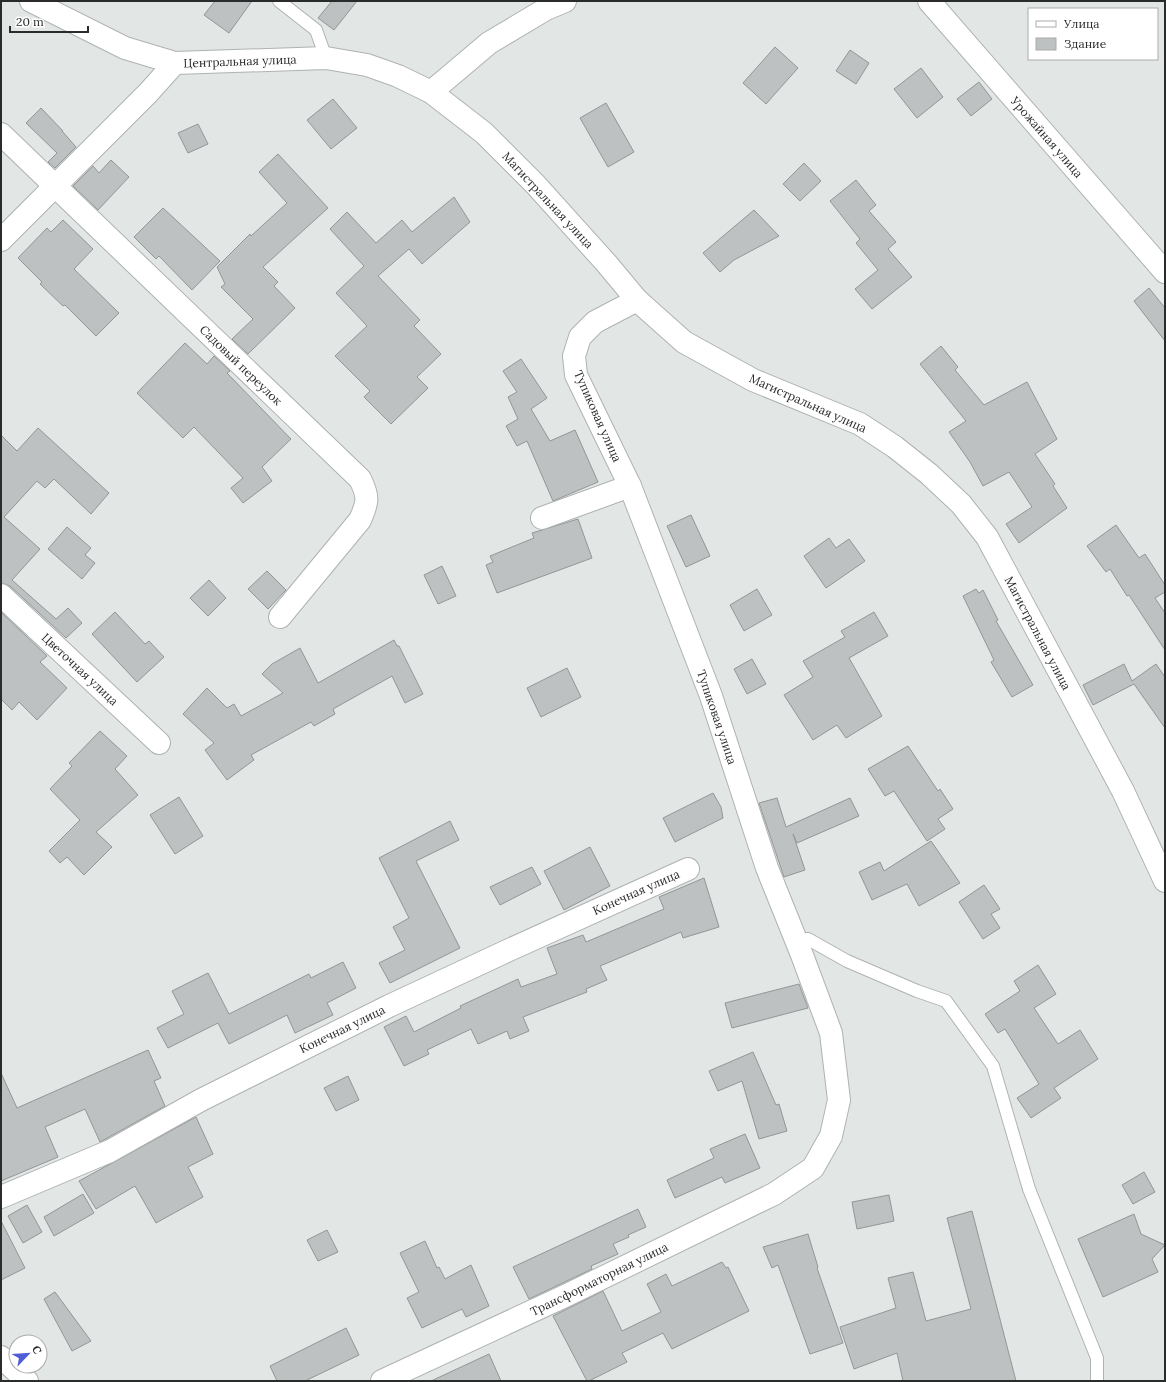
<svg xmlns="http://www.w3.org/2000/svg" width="1166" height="1382" viewBox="0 0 1166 1382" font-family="Lora,serif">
	<rect width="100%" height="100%" fill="#e2e7e5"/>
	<g fill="#bdc1c1" stroke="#929696">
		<path d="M 215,1 L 252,1 L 229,33 L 204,15 Z"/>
		<path d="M 332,1 L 357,1 L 334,30 L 318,18 Z"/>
		<path d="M 775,47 L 798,68 L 766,104 L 743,83 Z"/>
		<path d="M 850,50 L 869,63 L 856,84 L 836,71 Z"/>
		<path d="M 921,68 L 943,97 L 917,118 L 894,89 Z"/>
		<path d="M 979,82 L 992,99 L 971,116 L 957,99 Z"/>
		<path d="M 333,99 L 357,128 L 331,149 L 307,120 Z"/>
		<path d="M 606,103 L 634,152 L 608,167 L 580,118 Z"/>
		<path d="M 41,108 L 63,131 L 62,131 L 76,147 L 55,168 L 48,162 L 57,153 L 26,123 Z"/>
		<path d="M 198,124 L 208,144 L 188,153 L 178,133 Z"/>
		<path d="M 278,154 L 328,208 L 263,267 L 278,282 L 274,286 L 295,308 L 248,354 L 232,339 L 253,319 L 221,287 L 225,284 L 217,267 L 250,234 L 251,236 L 287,203 L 259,172 Z"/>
		<path d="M 111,160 L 129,177 L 98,210 L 73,186 L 93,166 L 99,173 Z"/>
		<path d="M 804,163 L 821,181 L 800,201 L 783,184 Z"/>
		<path d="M 856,180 L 876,205 L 869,211 L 896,242 L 888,249 L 912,277 L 872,309 L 855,289 L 878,270 L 856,243 L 860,239 L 830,201 Z"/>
		<path d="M 454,197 L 470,222 L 422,264 L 409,249 L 378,276 L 420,320 L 414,326 L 441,354 L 417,377 L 428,388 L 391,424 L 364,397 L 370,391 L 335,356 L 367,326 L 336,293 L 364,266 L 330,229 L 347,212 L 376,243 L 402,220 L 412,232 Z"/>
		<path d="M 163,208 L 220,261 L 192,290 L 159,256 L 156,259 L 134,237 Z"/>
		<path d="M 754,210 L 779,236 L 734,260 L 720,272 L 703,253 Z"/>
		<path d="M 63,220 L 93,249 L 74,269 L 119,313 L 96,336 L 65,305 L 63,306 L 40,284 L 42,282 L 18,258 L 47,228 L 51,232 Z"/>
		<path d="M 1149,288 L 1165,308 L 1165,341 L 1134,301 Z"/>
		<path d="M 185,343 L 207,364 L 214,356 L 230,371 L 227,373 L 291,439 L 262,467 L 272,481 L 243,503 L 231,488 L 243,478 L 194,427 L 183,438 L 137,393 Z"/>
		<path d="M 941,346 L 958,367 L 955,370 L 984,405 L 1027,382 L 1057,439 L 1035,454 L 1055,484 L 1053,486 L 1067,508 L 1019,543 L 1006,524 L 1032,507 L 1009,472 L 983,486 L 970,462 L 949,432 L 966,421 L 920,364 Z"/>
		<path d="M 521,359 L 547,398 L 531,409 L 550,441 L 575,430 L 598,482 L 553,501 L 527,441 L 517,446 L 506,426 L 518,419 L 508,397 L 517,392 L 503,371 Z"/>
		<path d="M 38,428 L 109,493 L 91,514 L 54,479 L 45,488 L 37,481 L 4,517 L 40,549 L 12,580 L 56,619 L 68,608 L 82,623 L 66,638 L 10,586 L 1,583 L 1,435 L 17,451 Z"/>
		<path d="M 691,515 L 710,556 L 686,567 L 667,526 Z"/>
		<path d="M 578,519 L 592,558 L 497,593 L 486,565 L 493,562 L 490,556 L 534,538 L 532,533 Z"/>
		<path d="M 1116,525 L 1139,558 L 1145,554 L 1165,585 L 1165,592 L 1155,598 L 1165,613 L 1165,650 L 1129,595 L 1127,596 L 1110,569 L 1106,572 L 1087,546 Z"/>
		<path d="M 67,527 L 91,548 L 85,555 L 95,563 L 82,579 L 48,549 Z"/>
		<path d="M 829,538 L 836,548 L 849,539 L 865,561 L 826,588 L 804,556 Z"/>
		<path d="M 442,566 L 456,596 L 438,604 L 424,575 Z"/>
		<path d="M 267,571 L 286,590 L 268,609 L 248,589 Z"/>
		<path d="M 209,580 L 226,598 L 208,616 L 190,598 Z"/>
		<path d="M 757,589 L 772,615 L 744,631 L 730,605 Z"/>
		<path d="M 976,589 L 979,593 L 983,590 L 998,620 L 996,621 L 1033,685 L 1012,697 L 991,662 L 994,660 L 963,596 Z"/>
		<path d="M 1,612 L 47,656 L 40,662 L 67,688 L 37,720 L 19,702 L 12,710 L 1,699 Z"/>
		<path d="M 115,612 L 145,644 L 149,641 L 164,657 L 137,682 L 92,634 Z"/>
		<path d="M 874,612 L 888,636 L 849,658 L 882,716 L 846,738 L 837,725 L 813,740 L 784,695 L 813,677 L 803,661 L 845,637 L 841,631 Z"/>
		<path d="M 394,640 L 397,646 L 399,646 L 423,694 L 405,703 L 392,676 L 333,709 L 335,714 L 314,726 L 311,722 L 251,755 L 254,760 L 227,780 L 205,750 L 214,743 L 183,714 L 207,688 L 227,708 L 234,704 L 241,716 L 283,693 L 262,674 L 272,664 L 300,648 L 318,683 Z"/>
		<path d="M 752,659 L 766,684 L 747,694 L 734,669 Z"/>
		<path d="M 1124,664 L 1132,681 L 1156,664 L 1165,677 L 1165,728 L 1134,684 L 1093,705 L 1083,685 Z"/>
		<path d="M 567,668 L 581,697 L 541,717 L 527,688 Z"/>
		<path d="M 100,731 L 127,756 L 115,769 L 138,795 L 96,832 L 112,847 L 84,875 L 67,857 L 60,863 L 49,851 L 80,820 L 50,789 L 72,766 L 69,763 Z"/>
		<path d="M 908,746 L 938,791 L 940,789 L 953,809 L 938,819 L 945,829 L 927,841 L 894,791 L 885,796 L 868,769 Z"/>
		<path d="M 713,793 L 721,807 L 723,818 L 675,842 L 663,818 Z"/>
		<path d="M 179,797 L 203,836 L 175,854 L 150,815 Z"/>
		<path d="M 777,798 L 786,827 L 850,798 L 859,816 L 797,843 L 793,834 L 805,870 L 784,877 L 759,803 Z"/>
		<path d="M 450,821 L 459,840 L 416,861 L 460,948 L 390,983 L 379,963 L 405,950 L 393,927 L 409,918 L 379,858 Z"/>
		<path d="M 931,841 L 960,883 L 919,906 L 907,884 L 872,900 L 859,872 L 880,862 L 884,871 Z"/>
		<path d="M 590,847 L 610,886 L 564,910 L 544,871 Z"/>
		<path d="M 532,867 L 541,884 L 500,905 L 490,887 Z"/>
		<path d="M 704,878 L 719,927 L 683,938 L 681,932 L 600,966 L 607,980 L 586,989 L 587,992 L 523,1017 L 529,1031 L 510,1039 L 507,1031 L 478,1044 L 471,1029 L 427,1050 L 429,1054 L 404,1066 L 384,1027 L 406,1016 L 414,1032 L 461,1008 L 460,1006 L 518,979 L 521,987 L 557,974 L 547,948 L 583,935 L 586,942 L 664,909 L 659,897 Z"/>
		<path d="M 984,885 L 1000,909 L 991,914 L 1000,928 L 983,939 L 959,902 Z"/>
		<path d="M 343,962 L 356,988 L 327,1003 L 333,1015 L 295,1033 L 287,1015 L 229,1044 L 218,1023 L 168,1048 L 157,1028 L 184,1014 L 172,991 L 208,973 L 229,1014 L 309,974 L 311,978 Z"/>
		<path d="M 1038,965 L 1056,994 L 1034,1008 L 1058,1044 L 1080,1030 L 1098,1059 L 1054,1088 L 1061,1098 L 1031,1118 L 1017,1098 L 1039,1084 L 1005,1029 L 998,1033 L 985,1014 L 1020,991 L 1014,981 Z"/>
		<path d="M 799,984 L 808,1008 L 732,1028 L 725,1003 Z"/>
		<path d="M 148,1050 L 161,1078 L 154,1081 L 165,1106 L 100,1142 L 85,1109 L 45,1127 L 58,1157 L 1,1181 L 1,1073 L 17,1108 Z"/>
		<path d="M 753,1052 L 776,1105 L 779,1104 L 787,1131 L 759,1139 L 742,1081 L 718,1091 L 709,1071 Z"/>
		<path d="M 348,1076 L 359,1100 L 336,1111 L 324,1088 Z"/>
		<path d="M 196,1117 L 213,1154 L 188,1167 L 203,1197 L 156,1223 L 135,1186 L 96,1209 L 79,1181 Z"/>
		<path d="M 745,1134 L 760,1168 L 725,1183 L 722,1177 L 675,1198 L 667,1180 L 714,1158 L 710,1149 Z"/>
		<path d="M 1144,1172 L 1155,1192 L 1133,1204 L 1122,1185 Z"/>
		<path d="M 83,1194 L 94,1213 L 54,1236 L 44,1217 Z"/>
		<path d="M 889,1195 L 894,1221 L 857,1229 L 852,1202 Z"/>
		<path d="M 27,1205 L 42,1232 L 23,1243 L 8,1216 Z"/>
		<path d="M 638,1209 L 646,1227 L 628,1235 L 629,1237 L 613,1244 L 618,1254 L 591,1266 L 592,1269 L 529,1299 L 513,1267 Z"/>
		<path d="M 972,1211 L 1016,1381 L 903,1381 L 897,1353 L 854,1369 L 840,1327 L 896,1308 L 888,1278 L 913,1272 L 926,1321 L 971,1309 L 947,1218 Z"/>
		<path d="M 1134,1214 L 1141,1234 L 1165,1245 L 1152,1259 L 1158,1272 L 1103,1297 L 1078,1239 Z"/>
		<path d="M 1,1221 L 25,1268 L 1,1280 Z"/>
		<path d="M 327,1230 L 338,1252 L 318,1261 L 307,1240 Z"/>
		<path d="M 808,1234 L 818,1267 L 817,1268 L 843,1343 L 810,1354 L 778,1265 L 772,1268 L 763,1247 Z"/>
		<path d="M 425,1241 L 437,1268 L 439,1267 L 445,1279 L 471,1265 L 489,1306 L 466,1317 L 462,1309 L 422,1328 L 407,1298 L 419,1292 L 400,1253 Z"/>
		<path d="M 722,1262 L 726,1268 L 728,1267 L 749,1311 L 672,1349 L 663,1333 L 622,1353 L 627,1362 L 589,1381 L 587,1381 L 553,1316 L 603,1291 L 622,1331 L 661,1312 L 647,1284 L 666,1274 L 672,1286 Z"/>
		<path d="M 55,1292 L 91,1341 L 72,1351 L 44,1299 Z"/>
		<path d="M 346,1328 L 359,1355 L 305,1381 L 277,1381 L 270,1366 Z"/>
		<path d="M 489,1354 L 501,1381 L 431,1381 Z"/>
	</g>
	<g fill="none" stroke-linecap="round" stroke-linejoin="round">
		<g stroke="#aeb2b1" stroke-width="14">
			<g id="lane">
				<path d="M 279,1 L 316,30 L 326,58"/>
				<path d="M 796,940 L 808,939 L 847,961 L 917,991 L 946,1001 L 993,1066 L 1029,1189 L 1097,1358 L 1097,1381"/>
			</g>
		</g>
		<g stroke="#aeb2b1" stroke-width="24">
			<g id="street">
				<path d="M 929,1 L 1165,272"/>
				<path d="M 431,92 L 489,43 L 546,9 L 565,1"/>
				<path d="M 1,134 L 360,479 C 369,497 368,502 360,520 L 280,617"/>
				<path d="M 1,240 L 148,93 L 175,63"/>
				<path d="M 542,518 L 630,486"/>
				<path d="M 1,595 L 159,743"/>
				<path d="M 1,1197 L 110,1151 L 201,1100 L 389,1006 L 509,950 L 688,869"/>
				<path d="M 1,1357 L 27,1381"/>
				<path d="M 382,1381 L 565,1296 L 774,1194 L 813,1168 L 831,1136 L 839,1100 L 831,1033 L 802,955 L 767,868 L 711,696 L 630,486 L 576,375 L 574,356 L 580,337 L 595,322 L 637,300"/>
			</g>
		</g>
		<g stroke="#aeb2b1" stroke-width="24">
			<path id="secondary" d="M 31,1 L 125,48 L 175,63 L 326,58 L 367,65 L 398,76 L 431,92 L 484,133 L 535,184 L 607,264 L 637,300 L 684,342 L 753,380 L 860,424 L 895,447 L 929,474 L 961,504 L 987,537 L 1123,791 L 1165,881"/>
		</g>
		<use href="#lane" stroke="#fff" stroke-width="12"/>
		<use href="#street" stroke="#fff" stroke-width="22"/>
		<use href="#secondary" stroke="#fff" stroke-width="22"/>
	</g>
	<g text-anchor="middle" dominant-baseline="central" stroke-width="3" stroke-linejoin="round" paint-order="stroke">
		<g font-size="12" fill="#2a2c2b" stroke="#fff">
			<text transform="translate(240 61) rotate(-2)">Центральная улица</text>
			<text transform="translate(1047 137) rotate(49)">Урожайная улица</text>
			<text transform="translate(548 200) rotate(47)">Магистральная улица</text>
			<text transform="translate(241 365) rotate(44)">Садовый переулок</text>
			<text transform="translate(808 403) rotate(24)">Магистральная улица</text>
			<text transform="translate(598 416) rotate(66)">Тупиковая улица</text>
			<text transform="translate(1038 633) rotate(62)">Магистральная улица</text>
			<text transform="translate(80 669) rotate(43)">Цветочная улица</text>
			<text transform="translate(717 717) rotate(71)">Тупиковая улица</text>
			<text transform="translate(636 892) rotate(-24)">Конечная улица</text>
			<text transform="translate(342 1029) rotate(-26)">Конечная улица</text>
			<text transform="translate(599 1279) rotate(-26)">Трансформаторная улица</text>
		</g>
	</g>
	<rect width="1166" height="1382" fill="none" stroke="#2a2c2b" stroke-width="4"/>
	<rect x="1028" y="8" width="130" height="52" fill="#ffffff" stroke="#aaabaa"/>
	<rect x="1036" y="21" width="20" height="6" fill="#ffffff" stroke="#aaabaa"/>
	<text x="1064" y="28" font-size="12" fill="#2a2c2b">Улица</text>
	<rect x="1036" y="38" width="20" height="12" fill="#bdc1c1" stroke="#aaabaa"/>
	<text x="1064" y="48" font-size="12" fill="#2a2c2b">Здание</text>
	<g transform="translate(28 1354) rotate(65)"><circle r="19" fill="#ffffff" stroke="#aaabaa"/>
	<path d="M0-3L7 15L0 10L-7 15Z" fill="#4f5ed4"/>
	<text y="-6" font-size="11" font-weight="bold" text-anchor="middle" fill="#2a2c2b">С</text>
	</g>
	<path d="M10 26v6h78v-6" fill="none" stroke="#2a2c2b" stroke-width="2"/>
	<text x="16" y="26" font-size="12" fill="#2a2c2b" stroke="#ffffff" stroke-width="3" paint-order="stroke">20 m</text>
</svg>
